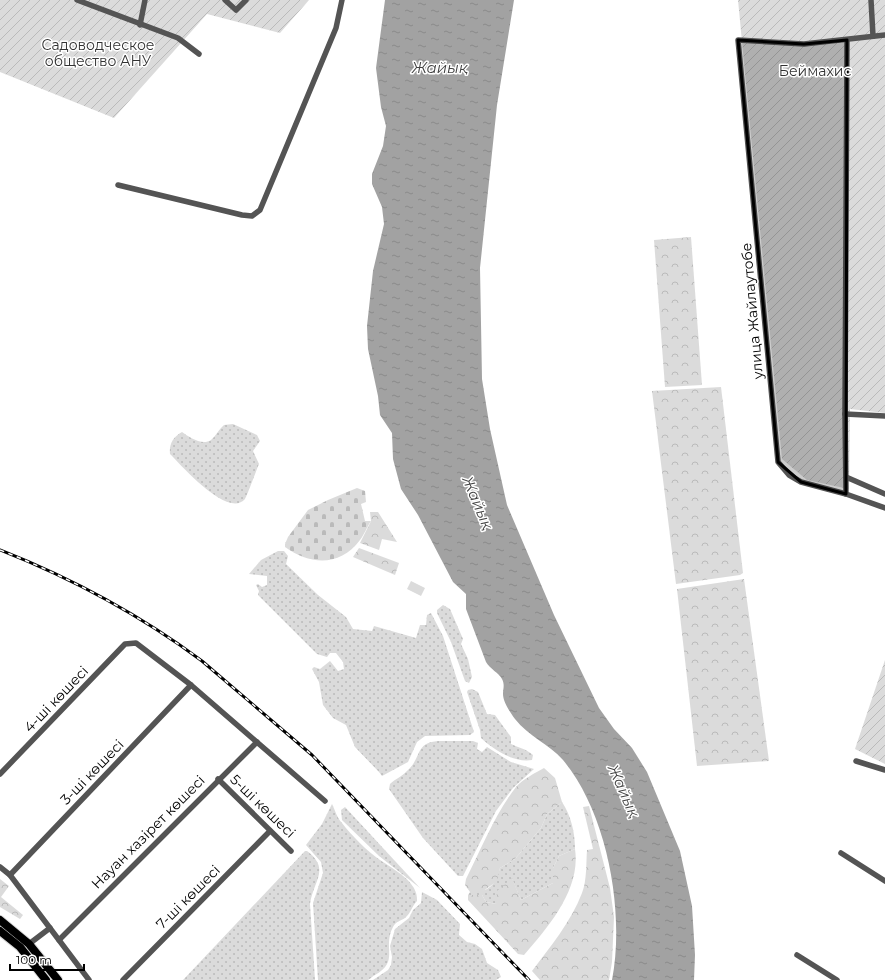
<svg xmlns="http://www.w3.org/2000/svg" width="885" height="980" viewBox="0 0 885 980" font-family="Montserrat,sans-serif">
	<defs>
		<pattern id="grass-dots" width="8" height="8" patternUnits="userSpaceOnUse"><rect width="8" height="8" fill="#dbdbdb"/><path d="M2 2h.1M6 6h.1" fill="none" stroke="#bababa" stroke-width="1.8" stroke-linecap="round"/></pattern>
		<pattern id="forest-crowns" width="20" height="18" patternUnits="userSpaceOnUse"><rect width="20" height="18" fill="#dbdbdb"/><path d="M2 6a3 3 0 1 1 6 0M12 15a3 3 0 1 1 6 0" fill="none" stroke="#bababa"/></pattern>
		<pattern id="cemetery-stones" width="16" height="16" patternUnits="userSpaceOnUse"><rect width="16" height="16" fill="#dbdbdb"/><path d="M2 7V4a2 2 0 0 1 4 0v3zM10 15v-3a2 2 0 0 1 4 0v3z" fill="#bababa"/></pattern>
		<pattern id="garden-furrows" width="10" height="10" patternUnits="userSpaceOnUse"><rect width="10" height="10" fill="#dbdbdb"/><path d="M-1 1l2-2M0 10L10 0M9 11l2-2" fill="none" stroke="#bababa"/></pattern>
		<pattern id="water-ripples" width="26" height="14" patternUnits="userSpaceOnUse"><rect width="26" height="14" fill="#a2a2a2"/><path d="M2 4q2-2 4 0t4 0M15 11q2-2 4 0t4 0" fill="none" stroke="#8a8a8a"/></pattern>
	</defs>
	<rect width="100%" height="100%" fill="#fff"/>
	<g fill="url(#grass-dots)">
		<path d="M 233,424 L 257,435 L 260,441 L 253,451 L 259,464 C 256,471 247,496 245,499 C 228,519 181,465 170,454 C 169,444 173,437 182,432 C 189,437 202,446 211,440 C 216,436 219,429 224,425 Z"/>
		<path d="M 278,551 L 284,551 L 288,556 L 286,564 L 318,595 L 346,617 L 353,629 L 372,631 L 374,626 L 416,638 L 420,625 L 426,625 L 427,615 L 431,613 L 443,636 L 474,732 L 470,735 L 425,736 L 417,742 L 408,762 L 382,776 L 379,772 L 355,747 L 346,725 L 333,718 L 323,705 L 319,682 L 312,669 L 314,667 L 320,669 L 330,661 L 338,671 L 344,669 L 343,662 L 336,653 L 330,653 L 327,657 L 317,654 L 258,595 L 259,591 L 256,585 L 258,584 L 262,587 L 267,585 L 267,576 L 249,574 L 261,560 Z"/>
		<path d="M 443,605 L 450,609 L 463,639 L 461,644 L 468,659 L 472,677 L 469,683 L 465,681 L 451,642 L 437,613 L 437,610 Z"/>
		<path d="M 472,689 L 478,692 L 487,714 L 495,715 L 511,737 L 511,744 C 519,748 525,748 533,755 L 532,760 C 514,763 494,750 481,738 L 480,730 L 467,692 L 468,690 Z"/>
		<path d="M 438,741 L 473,741 L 478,743 L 477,749 L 482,752 L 487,747 L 511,762 L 534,769 L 513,788 L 496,811 L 463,876 L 458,876 L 423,838 L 389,789 L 390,784 C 395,779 403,776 408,770 C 422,757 415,743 438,741 Z"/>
		<path d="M 562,802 C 571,816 575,832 575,849 L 559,856 L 553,868 L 553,883 L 521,900 L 512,879 L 496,904 L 486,902 L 482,895 L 468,895 L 470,892 C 489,892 495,886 500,868 L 515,859 L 541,828 L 547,814 Z"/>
		<path d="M 332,804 C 335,810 337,818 342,823 C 351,835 368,852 380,860 C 393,869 419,882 417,901 C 412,906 411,913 405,918 C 401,921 396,921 393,927 C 382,948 400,961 375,975 C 373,976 370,979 368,980 C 362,980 327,980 318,980 L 313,903 L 323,873 L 321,862 L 306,845 L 322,824 Z"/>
		<path d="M 345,807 L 420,888 L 379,856 L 342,820 L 341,810 Z"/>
		<path d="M 305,851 L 307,851 C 331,869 313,881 310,904 L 315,980 L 183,980 Z"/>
		<path d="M 422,892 L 437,900 L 460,924 L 459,935 L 467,942 L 475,944 L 482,949 L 487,963 L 498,970 L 501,977 L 496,980 L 373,980 L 388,970 L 391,965 L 392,957 L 390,946 L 395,929 L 409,918 L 413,910 L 421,903 Z"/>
	</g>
	<g fill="url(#forest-crowns)">
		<path d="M 691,237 L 702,385 L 665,387 L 654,240 Z"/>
		<path d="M 721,387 L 743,573 L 740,575 L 676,584 L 652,391 Z"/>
		<path d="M 370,512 L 378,512 L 397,542 L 382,539 L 379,550 L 360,543 L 371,521 Z"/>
		<path d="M 359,548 L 399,563 L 395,575 L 353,557 Z"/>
		<path d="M 744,579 L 769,761 L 697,766 L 677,589 Z"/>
		<path d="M 544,768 L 555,778 L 562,802 L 547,814 L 541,828 L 515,859 L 500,868 L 497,881 L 482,892 L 470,892 L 465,885 L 466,879 C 481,849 495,814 516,787 C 523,779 535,773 544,768 Z"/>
		<path d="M 589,806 L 610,888 L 614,917 L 612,962 L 609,980 L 540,980 L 532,971 C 550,947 571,922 582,893 C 587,880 586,863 587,850 L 593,849 L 583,807 Z"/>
		<path d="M 575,849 C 581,889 549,926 524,955 L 518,954 L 468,900 L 468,895 L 482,895 L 486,902 L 496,904 L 497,891 L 512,878 L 521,900 L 553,883 L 553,868 L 559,856 Z"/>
		<path d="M 0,879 L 9,886 L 1,897 L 23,915 L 20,919 L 0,907 Z"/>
	</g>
	<path fill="url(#cemetery-stones)" d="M 357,488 L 365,491 L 366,502 L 361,504 L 365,521 L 371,521 C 367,527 364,535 360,540 C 340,567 310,565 285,547 L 285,544 L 288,537 L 308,510 L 328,500 Z"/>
	<g fill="url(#garden-furrows)">
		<path d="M 0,0 L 309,0 L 280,33 L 207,14 L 114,118 L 0,72 Z"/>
		<path d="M 738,0 L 885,0 L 885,413 L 850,409 L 849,489 L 807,480 L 782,459 Z"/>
		<path d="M 885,660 L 885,764 L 855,749 Z"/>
	</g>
	<path fill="#dbdbdb" d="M 411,581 L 425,588 L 421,596 L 407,589 Z"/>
	<path fill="url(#water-ripples)" d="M 385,0 L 514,0 L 497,105 L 480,268 L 482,379 L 490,429 L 507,505 L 554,615 L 599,708 L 614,729 L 632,748 L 647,772 L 680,851 L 692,906 L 695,955 L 694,980 L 612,980 C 625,913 608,814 563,760 C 549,744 528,736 515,719 C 510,712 503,702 503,694 C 503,689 505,685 502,679 C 499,673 490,669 486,662 L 466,609 L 466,594 L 453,582 L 418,515 L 401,489 L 393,459 L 392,433 L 380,415 L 378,396 L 368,349 L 367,326 L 373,271 L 384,224 L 382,207 L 372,184 L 372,174 L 383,146 L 386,126 L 381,107 L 376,68 Z"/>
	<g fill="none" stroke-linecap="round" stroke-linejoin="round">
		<g stroke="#dbdbdb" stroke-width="10">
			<g id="highway">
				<path d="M 0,920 L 29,944 L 58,980"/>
				<path d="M 0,931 L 20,947 L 46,980"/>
			</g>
		</g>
		<g stroke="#545454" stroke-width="5.5">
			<path d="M 77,0 L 178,38 L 199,54"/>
			<path d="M 225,0 L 236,10 L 246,0"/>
			<path d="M 871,0 L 873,36"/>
			<path d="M 140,25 L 145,0"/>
			<path d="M 885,35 L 804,44 L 738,40 L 778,462 L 789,475 L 801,482 L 846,494 L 885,508"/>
			<path d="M 118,185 L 242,215 L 252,216 L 260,210 L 336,28 L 342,0"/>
			<path d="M 845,414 L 885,416"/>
			<path d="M 846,477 L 885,494"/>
			<path d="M 846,494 L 845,414 L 847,40"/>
			<path d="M 856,761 L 885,770"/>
			<path d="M 0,774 L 125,644 L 136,643 L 191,685 L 325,801"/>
			<path d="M 218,779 L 291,851"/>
			<path d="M 841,853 L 885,881"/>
			<path d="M 0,867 L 10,875 L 89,980"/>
			<path d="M 10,875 L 191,685"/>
			<path d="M 59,940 L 257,742"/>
			<path d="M 29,944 L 50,928"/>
			<path d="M 797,955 L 837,980"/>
			<path d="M 123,980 L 270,831"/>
		</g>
		<use href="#highway" stroke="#000" stroke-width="8"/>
		<g stroke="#000" stroke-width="3">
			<path id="rail" d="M 0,550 C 71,578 140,615 202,661 L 312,755 L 529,980"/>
		</g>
		<use href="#rail" stroke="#fff" stroke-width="1.5" stroke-dasharray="4.5" stroke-linecap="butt"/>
	</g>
	<path fill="#000" fill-opacity="0.2" stroke="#000" stroke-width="3" stroke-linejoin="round" d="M 738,40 L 804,44 L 847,40 L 846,494 L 801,482 L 778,462 Z"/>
	<g text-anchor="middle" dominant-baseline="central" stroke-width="3" stroke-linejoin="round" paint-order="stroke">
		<g font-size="14" fill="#323232" stroke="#fff">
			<text x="98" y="45">Садоводческое<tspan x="98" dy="16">общество АНУ</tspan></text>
			<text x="815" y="71">Беймахис</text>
		</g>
		<g font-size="14" fill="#000" stroke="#fff">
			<text transform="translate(752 311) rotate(-95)">улица Жайлаутобе</text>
			<text transform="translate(56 699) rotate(-46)">4-шi көшесі</text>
			<text transform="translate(92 772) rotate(-46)">3-шi көшесі</text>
			<text transform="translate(263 806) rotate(44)">5-шi көшесі</text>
			<text transform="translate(148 832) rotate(-45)">Науан хазірет көшесі</text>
			<text transform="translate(188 897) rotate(-45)">7-шi көшесі</text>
		</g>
		<g font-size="15" font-style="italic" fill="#434343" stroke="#fff">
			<text x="440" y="67">Жайық</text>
			<text transform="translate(478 503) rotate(67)">Жайық</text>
			<text transform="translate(624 791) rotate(66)">Жайық</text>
		</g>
	</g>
	<path d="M10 964v6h74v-6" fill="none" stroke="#000000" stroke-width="2"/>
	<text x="16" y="964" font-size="12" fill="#000000" stroke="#ffffff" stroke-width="3" paint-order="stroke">100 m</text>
</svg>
